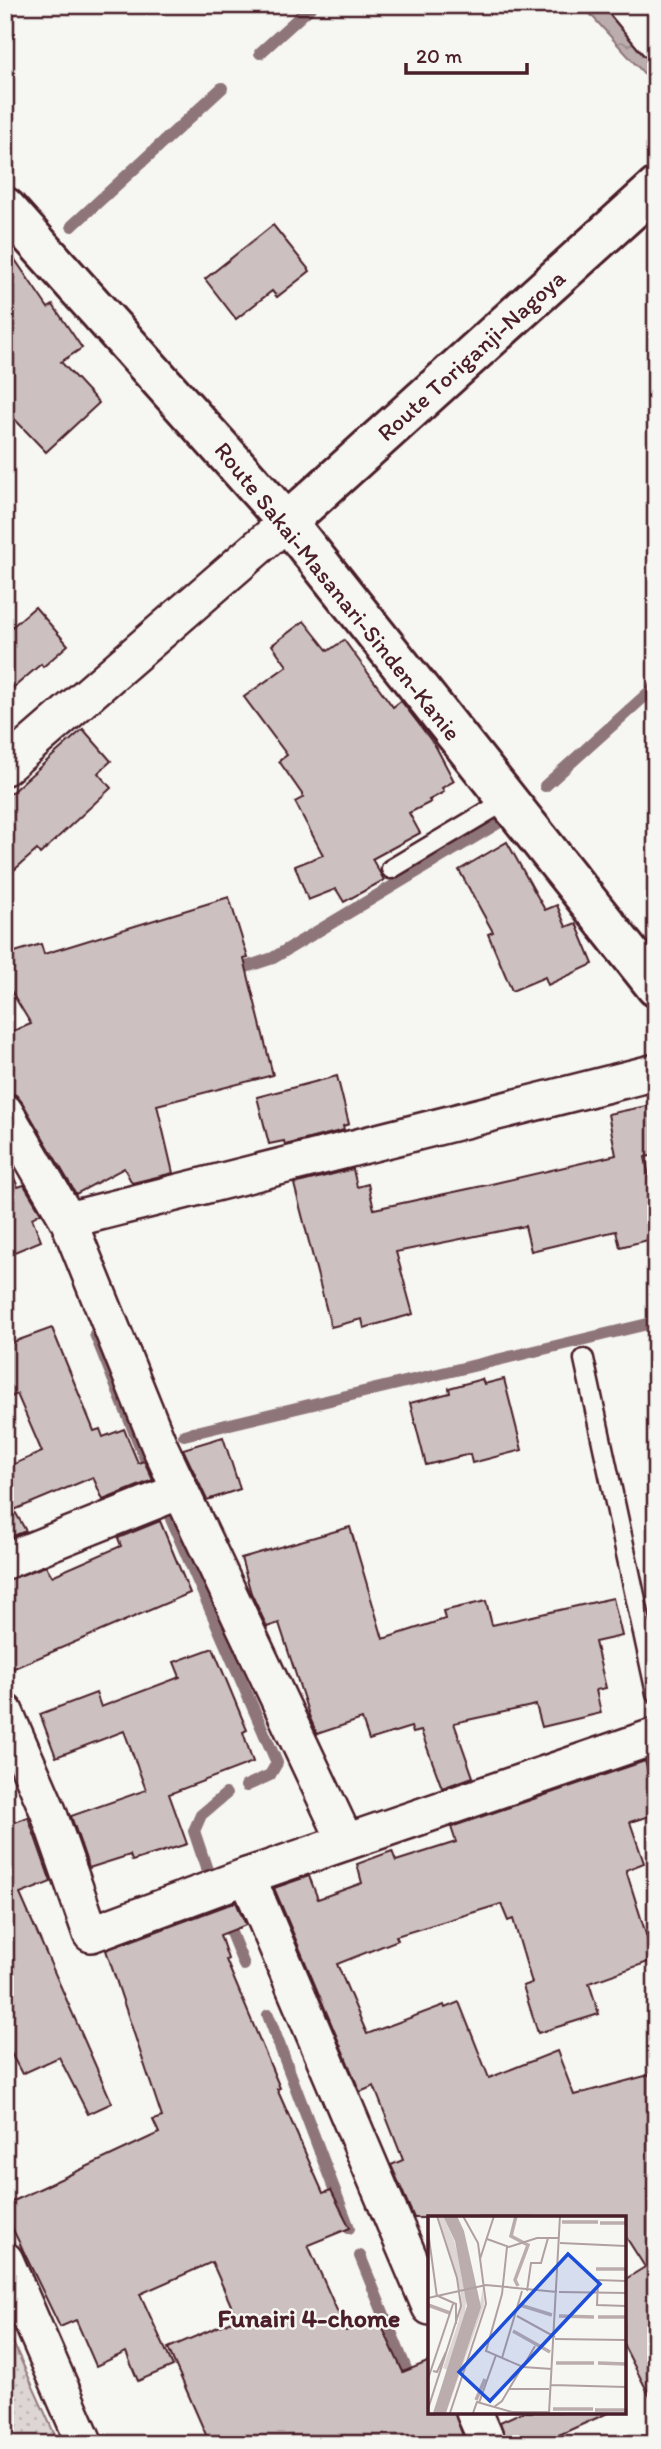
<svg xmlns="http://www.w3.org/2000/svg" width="661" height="2449" viewBox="0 0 661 2449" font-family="Itim,sans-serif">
	<defs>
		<pattern id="grass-dots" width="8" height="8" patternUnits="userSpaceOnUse" patternTransform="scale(1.75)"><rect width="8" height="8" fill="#ddd6d5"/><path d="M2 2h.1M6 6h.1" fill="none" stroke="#bfb7b7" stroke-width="1.8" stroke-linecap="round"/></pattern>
		<pattern id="water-ripples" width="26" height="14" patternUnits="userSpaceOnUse" patternTransform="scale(1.75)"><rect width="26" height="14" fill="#bbadae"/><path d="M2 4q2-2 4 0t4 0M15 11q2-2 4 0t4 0" fill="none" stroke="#9a8c8e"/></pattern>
	</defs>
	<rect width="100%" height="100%" fill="#f6f6f2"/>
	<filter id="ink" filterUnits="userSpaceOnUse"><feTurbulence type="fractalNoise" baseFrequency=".0143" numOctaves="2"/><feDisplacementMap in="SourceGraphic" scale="14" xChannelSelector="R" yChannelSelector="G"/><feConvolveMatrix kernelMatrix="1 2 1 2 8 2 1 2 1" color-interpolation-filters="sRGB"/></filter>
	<g filter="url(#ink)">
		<path fill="url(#grass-dots)" stroke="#947a80" stroke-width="2" d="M 5,2325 L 59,2444 L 7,2444 Z"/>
		<path fill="url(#water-ripples)" stroke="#8e747a" stroke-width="2" d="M 582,5 L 603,5 L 656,64 L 656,87 Z"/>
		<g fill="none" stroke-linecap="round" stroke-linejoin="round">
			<g stroke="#8e747a" stroke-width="12">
				<path d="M 260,53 L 313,5"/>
				<path d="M 72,226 L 222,88"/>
				<path d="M 545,786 L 656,686"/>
				<path d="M 231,972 L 273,958 L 498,823"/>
				<path d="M 5,1149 L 19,1168"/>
				<path d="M 95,1334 L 154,1481"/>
				<path d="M 184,1435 L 656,1322"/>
				<path d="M 171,1519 L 277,1763 L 270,1775 L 246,1786"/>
				<path d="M 210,1879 L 194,1831 L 201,1815 L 226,1794"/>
				<path d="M 219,1903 L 244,1965"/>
				<path d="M 268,2015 L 349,2228"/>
				<path d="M 360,2256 L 413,2386"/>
			</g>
		</g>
		<g fill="#ccc1c0" stroke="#4a1f2b" stroke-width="2">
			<path d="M 273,225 L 310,271 L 277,297 L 272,291 L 236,319 L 205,279 Z"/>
			<path d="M 5,245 L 48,308 L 53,305 L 82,348 L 61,362 L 99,403 L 46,452 L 5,409 Z"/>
			<path d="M 35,607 L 68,645 L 43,667 L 41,664 L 5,695 L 5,633 Z"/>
			<path d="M 304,621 L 328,651 L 344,640 L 393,707 L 401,701 L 418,723 L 436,747 L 454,781 L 442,788 L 444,792 L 429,800 L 431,802 L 409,813 L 420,833 L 372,859 L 384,880 L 344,902 L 336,889 L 308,900 L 295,866 L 323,855 L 295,802 L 304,797 L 279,761 L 287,755 L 244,697 L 287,666 L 272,645 Z"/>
			<path d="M 83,729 L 111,761 L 98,773 L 111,788 L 40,854 L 37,850 L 5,878 L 5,798 Z"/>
			<path d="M 507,842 L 545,910 L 557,905 L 566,927 L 576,923 L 593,964 L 548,985 L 545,977 L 512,991 L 488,934 L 493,932 L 459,870 Z"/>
			<path d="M 229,897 L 248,958 L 244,959 L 273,1075 L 157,1105 L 173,1173 L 132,1183 L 124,1168 L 76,1194 L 22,1102 L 16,1095 L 9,1093 L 5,1086 L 5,1034 L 31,1024 L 5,981 L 5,955 L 41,944 L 44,954 Z"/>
			<path d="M 337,1076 L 349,1124 L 343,1126 L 344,1130 L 285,1145 L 284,1141 L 269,1144 L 257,1097 Z"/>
			<path d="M 656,1104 L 656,1155 L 645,1157 L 656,1210 L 656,1238 L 620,1247 L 616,1231 L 531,1251 L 525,1226 L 396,1252 L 413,1314 L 364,1328 L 362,1319 L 331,1327 L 294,1184 L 353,1169 L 357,1187 L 368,1184 L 374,1209 L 487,1185 L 616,1155 L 608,1114 Z"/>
			<path d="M 5,1157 L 18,1187 L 24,1185 L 41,1213 L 32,1218 L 41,1241 L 5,1256 Z"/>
			<path d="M 52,1328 L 94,1431 L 100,1429 L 103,1437 L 124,1429 L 138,1463 L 144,1461 L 153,1480 L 103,1500 L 93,1477 L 14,1510 L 26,1531 L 5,1539 L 5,1468 L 42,1452 L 17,1394 L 5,1400 L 5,1345 Z"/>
			<path d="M 482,1379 L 484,1384 L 504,1379 L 522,1450 L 472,1463 L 470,1454 L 426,1465 L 410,1403 L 450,1393 L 449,1388 Z"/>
			<path d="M 223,1437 L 240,1489 L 207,1500 L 183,1449 Z"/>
			<path d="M 160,1521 L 190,1593 L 5,1672 L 5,1581 L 46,1566 L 52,1576 L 121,1546 L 118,1538 Z"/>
			<path d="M 350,1527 L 383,1639 L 445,1619 L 443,1611 L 486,1601 L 492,1625 L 613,1598 L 622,1636 L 595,1642 L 606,1688 L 596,1690 L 601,1713 L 542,1727 L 536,1705 L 454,1723 L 473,1777 L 442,1788 L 421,1731 L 413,1733 L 411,1727 L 369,1740 L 362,1719 L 317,1734 L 310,1718 L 279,1623 L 267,1627 L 251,1593 L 241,1558 Z"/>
			<path d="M 213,1648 L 247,1730 L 243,1732 L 253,1762 L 169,1794 L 187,1844 L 132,1861 L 130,1855 L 89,1868 L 71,1816 L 146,1790 L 124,1731 L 56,1757 L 40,1714 L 96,1693 L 101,1707 L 180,1677 L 174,1662 Z"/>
			<path d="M 645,1761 L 656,1797 L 656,1814 L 630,1822 L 644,1863 L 626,1870 L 654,1960 L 589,1983 L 599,2014 L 538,2033 L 523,1986 L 532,1983 L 513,1919 L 508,1921 L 501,1904 L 396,1936 L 398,1940 L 337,1964 L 367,2034 L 444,2005 L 445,2008 L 459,2002 L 489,2078 L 557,2051 L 574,2095 L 656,2073 L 656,2408 L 624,2346 L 624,2280 L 645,2267 L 624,2234 L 624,2218 L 414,2218 L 391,2165 L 403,2160 L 374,2086 L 360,2092 L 274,1888 L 309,1876 L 318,1899 L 362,1883 L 357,1864 L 392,1851 L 396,1861 L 456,1842 L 451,1827 Z"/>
			<path d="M 28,1817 L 51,1882 L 20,1894 L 112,2103 L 88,2114 L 59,2057 L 22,2074 L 5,2042 L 5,1826 Z"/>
			<path d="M 236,1902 L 246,1925 L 220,1935 L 228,1959 L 226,1960 L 280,2088 L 277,2089 L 323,2193 L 331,2190 L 350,2228 L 308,2245 L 346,2331 L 377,2316 L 403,2372 L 430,2361 L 430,2412 L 454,2412 L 466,2444 L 210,2444 L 168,2348 L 237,2319 L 212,2262 L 140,2294 L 173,2366 L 138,2381 L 126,2352 L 96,2366 L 76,2320 L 60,2327 L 5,2213 L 5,2205 L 159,2133 L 153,2120 L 162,2117 L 106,1950 Z"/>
			<path d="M 522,2412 L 610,2412 L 539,2444 L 508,2444 L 500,2422 Z"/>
		</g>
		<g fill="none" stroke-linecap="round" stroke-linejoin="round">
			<g stroke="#4a1f2b" stroke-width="23">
				<g id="service">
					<path d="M 391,869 L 507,800"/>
					<path d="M 584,1359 L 656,1693"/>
				</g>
			</g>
			<g stroke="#4a1f2b" stroke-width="40">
				<g id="minor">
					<path d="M 626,5 L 656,41"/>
					<path d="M 5,767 L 287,522"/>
					<path d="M 5,1112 L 68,1220 L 159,1445 L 346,1842"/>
					<path d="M 68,1220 L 656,1072"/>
					<path d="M 5,1561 L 180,1491"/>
					<path d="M 5,1712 L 48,1811 L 91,1934 L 247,1876 L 656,1736"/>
					<path d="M 247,1876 L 430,2307"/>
					<path d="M 5,2260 L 85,2444"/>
					<path d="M 474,2412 L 488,2444"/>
				</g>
			</g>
			<g stroke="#4a1f2b" stroke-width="44">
				<g id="secondary">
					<path d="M 5,207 L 287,522 L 656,987"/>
					<path d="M 287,522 L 656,188"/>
				</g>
			</g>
			<use href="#service" stroke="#f6f6f2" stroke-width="18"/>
			<use href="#minor" stroke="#f6f6f2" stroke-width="35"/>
			<use href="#secondary" stroke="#f6f6f2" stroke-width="38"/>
		</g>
	</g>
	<g text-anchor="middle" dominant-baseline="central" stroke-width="5" stroke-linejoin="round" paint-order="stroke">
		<g font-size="24" fill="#4a1f2b" stroke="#f6f6f2">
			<text transform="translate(471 355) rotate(-42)">Route Toriganji-Nagoya</text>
			<text transform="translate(338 591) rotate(51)">Route Sakai-Masanari-Sinden-Kanie</text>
		</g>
		<g font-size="26" font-weight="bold" fill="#4a1f2b" stroke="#f6f6f2">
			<text x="309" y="2318">Funairi 4-chome</text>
		</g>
	</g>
	<g transform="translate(428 2216)">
		<rect width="198" height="198" fill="#f6f6f2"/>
		<path d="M 55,72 L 56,89 L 18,197 L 49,103 Z" fill="#ddd6d5"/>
		<path d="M 10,0 L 15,0 L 26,24 L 39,75 L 36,107 L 20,154 L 15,152 L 31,104 L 33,77 Z" fill="#ddd6d5"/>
		<path d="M 15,0 L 29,0 L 36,15 L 53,91 L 18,197 L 5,197 L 39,90 L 27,25 Z" fill="#bbadae"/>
		<path fill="none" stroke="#bbadae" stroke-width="3.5" d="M 88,0 L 83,20 L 100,29 L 87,64 L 90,70M 134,6 L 170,6M 172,7 L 198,7M 168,53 L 198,53M 0,89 L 22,97M 92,89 L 124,99M 131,100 L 166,101M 170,101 L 198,101M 85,115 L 122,136M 128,147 L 166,147M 170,147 L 198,148M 48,184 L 57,163M 125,193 L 165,193M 167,194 L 198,194"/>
		<path fill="none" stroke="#b1a0a2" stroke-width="2" d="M 0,15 L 9,81M 59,23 L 81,31 L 109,22 L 131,22M 132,27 L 198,30M 79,31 L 74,78 L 58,135 L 95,151 L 124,153M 52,43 L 66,0M 198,65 L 170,64 L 169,89 L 198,90M 99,75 L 103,47 L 113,47 L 120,22M 131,76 L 198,77M 10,80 L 28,88 L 28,108M 0,82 L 58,69 L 129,76M 89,100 L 127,121M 127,123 L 198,124M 74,142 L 94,75M 95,151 L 107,130M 5,155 L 9,156 L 18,136M 0,163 L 25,88M 123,169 L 198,171M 81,173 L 121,173M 51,187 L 68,139M 66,191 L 74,185 L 94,151M 0,193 L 33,90 L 29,62 L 9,0M 22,197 L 58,88 L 50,27 L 35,0M 45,197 L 49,186 L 84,196 L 121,196M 121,197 L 132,0"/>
		<path fill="#1d4ed8" fill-opacity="0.15" stroke="#1d4ed8" stroke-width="3.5" d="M 140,38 L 172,68 L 62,185 L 31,156 Z"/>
		<rect width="198" height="198" fill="none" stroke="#4a1f2b" stroke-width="3.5"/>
	</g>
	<rect width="661" height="2449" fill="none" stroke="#f6f6f2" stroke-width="28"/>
	<rect x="14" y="14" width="633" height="2421" fill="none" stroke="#4a1f2b" stroke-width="2.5" filter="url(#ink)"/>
	<path d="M406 63v10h121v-10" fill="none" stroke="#4a1f2b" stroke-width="3.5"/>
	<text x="416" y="63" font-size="21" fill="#4a1f2b" stroke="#f6f6f2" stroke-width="5" paint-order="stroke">20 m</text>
</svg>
